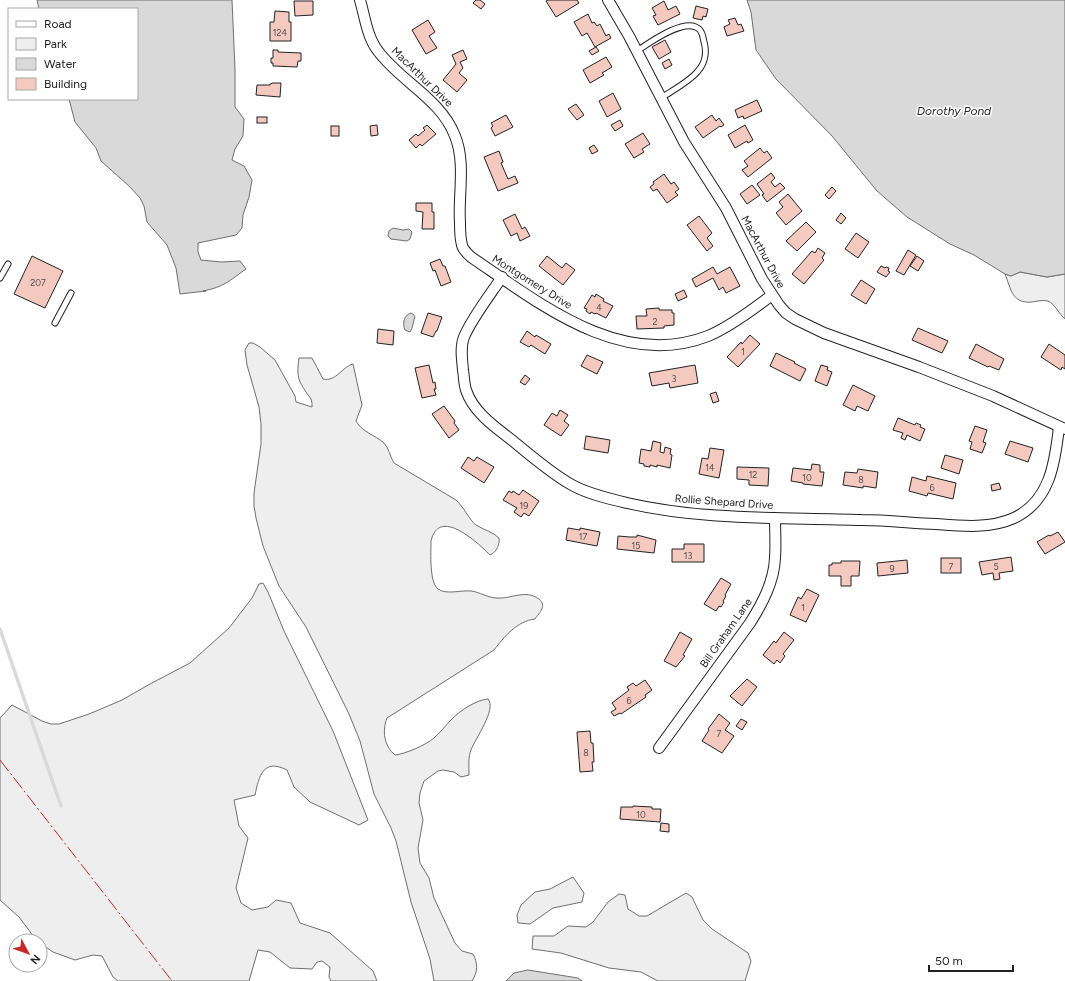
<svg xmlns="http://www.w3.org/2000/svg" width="1065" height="981" viewBox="0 0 1065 981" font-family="Figtree,sans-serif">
	<rect width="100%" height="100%" fill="#fff"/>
	<g fill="#eee" stroke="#6f6f6f">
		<path d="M 1020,272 L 1047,277 L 1065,274 L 1065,319 C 1059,314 1055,304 1048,301 C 1043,300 1037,301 1032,302 C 1012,304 1011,289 1005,274 L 1011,276 Z"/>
		<path d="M 249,343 L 253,343 L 260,347 L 275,360 L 295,396 L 296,402 L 312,407 L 312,403 L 311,399 C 299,382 296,379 299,358 L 312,358 L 323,379 C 336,382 342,367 353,364 L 362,405 L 356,421 C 362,432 375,435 384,443 C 389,448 390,457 394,463 L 456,500 C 463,506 470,521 476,525 C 484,530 493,532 499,538 C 500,544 497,552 490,555 C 478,543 439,506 431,541 C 431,552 429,582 438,589 C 446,595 461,590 471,591 C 480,592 488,598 497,598 C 512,599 525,589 539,599 C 547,606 540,612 535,619 C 517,621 504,637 494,650 L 387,718 C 382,731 384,746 395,755 C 405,754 426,745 434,738 C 440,733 445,726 451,720 C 459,711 476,700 488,699 C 497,709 475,739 471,750 C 468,757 469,767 469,775 L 461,777 L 454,772 L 443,770 L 438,771 L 424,781 L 420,793 L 419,803 L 423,820 L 418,848 L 420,863 L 429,878 L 434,898 L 455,943 L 462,951 L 473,954 C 478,963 478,972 472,981 L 434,981 L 430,959 L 411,902 L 396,841 L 391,828 L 374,794 L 360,741 L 349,714 L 306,627 L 279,586 L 263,546 L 256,518 L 254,506 L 254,493 L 261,444 L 261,424 L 259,407 L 247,365 L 245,350 Z"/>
		<path d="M 263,583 L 268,592 L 284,631 L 333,731 L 368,820 L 359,825 L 310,802 L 294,787 L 287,770 C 263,758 259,776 255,795 L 234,800 L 239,826 L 248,838 L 236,888 L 241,903 L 252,910 L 268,907 L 276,900 L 291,903 L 300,923 L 330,933 L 373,971 L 377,981 L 331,981 L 329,977 L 330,967 L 322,961 L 317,962 L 312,969 L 290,968 L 270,952 L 258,950 L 249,981 L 118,981 L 113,977 L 102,956 L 93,955 L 75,960 L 53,952 L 40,943 L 40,941 L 37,941 L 19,917 L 0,900 L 0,718 L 12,705 L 42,721 L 51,724 L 59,724 L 89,714 L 122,700 L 150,684 L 190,663 L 229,628 L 252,598 L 259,584 Z"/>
		<path d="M 573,877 L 584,893 L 582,902 L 553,908 L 530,924 L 518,923 L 517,915 L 521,905 L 535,892 L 550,889 Z"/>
		<path d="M 686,893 L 692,897 L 703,920 L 712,929 L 748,953 L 751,961 L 745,981 L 658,981 L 641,972 L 609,968 L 561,953 L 532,949 L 533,936 L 554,936 L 568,926 L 586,927 L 593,922 L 608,902 L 619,894 L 625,895 L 628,909 L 639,916 L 647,916 Z"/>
	</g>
	<g fill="#d9d9d9" stroke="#6f6f6f">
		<path d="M 37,0 L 232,0 L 235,69 L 235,107 L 244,119 L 243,136 L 235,149 L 232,160 L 244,166 L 252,180 L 249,197 L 243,215 L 242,228 L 236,235 L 198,243 L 198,252 L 201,260 L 221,262 L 240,261 L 246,269 C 229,281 224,287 203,291 L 206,291 L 180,294 L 176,268 L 167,245 L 147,222 L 144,206 L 140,198 L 129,186 L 101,161 L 96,148 L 75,122 L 69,99 L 137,99 L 137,9 L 39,9 Z"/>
		<path d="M 747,0 L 1065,0 L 1065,274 L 1047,277 L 1020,272 L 1011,276 L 1005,274 L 974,255 L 950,244 L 907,217 L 877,191 L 832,136 L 776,79 L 756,50 L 751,12 Z"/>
		<path d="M 393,228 L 403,230 L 409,229 L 412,232 L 410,239 L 407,241 L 391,239 L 388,236 L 389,231 Z"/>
		<path d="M 411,313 L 414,315 L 415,317 C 413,322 413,328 410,332 L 405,330 C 402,323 404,315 411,313 Z"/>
		<path d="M 528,970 L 578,978 L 582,981 L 506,981 L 514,973 Z"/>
	</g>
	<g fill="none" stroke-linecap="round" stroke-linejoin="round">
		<path stroke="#d9d9d9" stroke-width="3.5" d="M 0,629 L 61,806"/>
	</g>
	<g fill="#f3c9c0" stroke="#222">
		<path d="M 476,0 L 480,0 L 485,4 L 481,9 L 473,3 Z"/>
		<path d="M 548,0 L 577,0 L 579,3 L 556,17 L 546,1 Z"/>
		<path d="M 294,1 L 313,1 L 313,15 L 295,16 Z"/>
		<path d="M 664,1 L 668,10 L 676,6 L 680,14 L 658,25 L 653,16 L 656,15 L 652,8 Z"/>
		<path d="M 696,6 L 708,9 L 706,17 L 703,16 L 702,20 L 693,18 Z"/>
		<path d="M 275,11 L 289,12 L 289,22 L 291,22 L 291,41 L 270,41 L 270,22 L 274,22 Z"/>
		<path d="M 588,14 L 592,23 L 594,22 L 597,26 L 600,24 L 606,36 L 609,34 L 611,38 L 595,47 L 587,33 L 582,36 L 574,22 Z"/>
		<path d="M 735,18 L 738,25 L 741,24 L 744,31 L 727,36 L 724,27 L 730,24 L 728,20 Z"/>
		<path d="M 428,20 L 435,32 L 429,36 L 437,48 L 426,54 L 412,30 Z"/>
		<path d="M 665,40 L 671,52 L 659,59 L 652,47 Z"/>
		<path d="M 596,47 L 599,51 L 592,55 L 589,51 Z"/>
		<path d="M 273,50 L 278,50 L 278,52 L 301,53 L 301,61 L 298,61 L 297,67 L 273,66 L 273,63 L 271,63 L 271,58 L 273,58 Z"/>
		<path d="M 463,50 L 467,59 L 460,62 L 463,68 L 459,73 L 467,80 L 457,92 L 443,80 L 456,64 L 452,55 Z"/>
		<path d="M 606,57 L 612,67 L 602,73 L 604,75 L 590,83 L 583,70 Z"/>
		<path d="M 669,59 L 672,65 L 665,69 L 662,63 Z"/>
		<path d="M 273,83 L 281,83 L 280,97 L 256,95 L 257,85 L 270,85 L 270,84 Z"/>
		<path d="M 613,93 L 621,109 L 607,117 L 599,101 Z"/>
		<path d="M 757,100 L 762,111 L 744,119 L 743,116 L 738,118 L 735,110 Z"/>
		<path d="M 576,104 L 584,115 L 577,120 L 568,109 Z"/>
		<path d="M 506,115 L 513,127 L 495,136 L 491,128 L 493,126 L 491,123 Z"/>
		<path d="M 712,115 L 716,121 L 719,118 L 724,125 L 721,127 L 720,126 L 703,138 L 695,127 Z"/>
		<rect x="257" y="117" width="10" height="6"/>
		<path d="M 620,120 L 623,126 L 615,131 L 611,125 Z"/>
		<path d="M 377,125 L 378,135 L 371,136 L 370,126 Z"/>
		<path d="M 427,125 L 436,134 L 422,146 L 420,144 L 416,148 L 409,140 L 416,134 L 418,136 L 425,130 L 423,128 Z"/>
		<path d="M 745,125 L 753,140 L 748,143 L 747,141 L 735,148 L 728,135 Z"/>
		<rect x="331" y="126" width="8" height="10"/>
		<path d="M 643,133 L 650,144 L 642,149 L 644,152 L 634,158 L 625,144 Z"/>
		<path d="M 594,145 L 598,151 L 592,154 L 589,148 Z"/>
		<path d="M 760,148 L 764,153 L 767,151 L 772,158 L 748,177 L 742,170 L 748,166 L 744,161 Z"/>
		<path d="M 499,151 L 503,162 L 501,163 L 508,179 L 515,176 L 518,183 L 498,191 L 484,157 Z"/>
		<path d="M 771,173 L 775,178 L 771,182 L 775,187 L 780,183 L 785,188 L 767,202 L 762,195 L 764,194 L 757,184 Z"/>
		<path d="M 664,174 L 671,184 L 674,182 L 679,189 L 675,192 L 678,195 L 667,203 L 657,189 L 653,191 L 650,187 L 654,184 L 653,182 Z"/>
		<path d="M 752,185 L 760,195 L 747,204 L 740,194 Z"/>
		<path d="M 832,187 L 836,191 L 829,199 L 825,195 Z"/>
		<path d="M 788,194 L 802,211 L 786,225 L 776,213 L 783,207 L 779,202 Z"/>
		<path d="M 416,203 L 432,203 L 432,212 L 434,212 L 434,229 L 422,229 L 423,212 L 416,211 Z"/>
		<path d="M 841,213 L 846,218 L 841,224 L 836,220 Z"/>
		<path d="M 515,214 L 522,229 L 525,227 L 530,236 L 520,241 L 517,233 L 511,236 L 503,220 Z"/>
		<path d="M 699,216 L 712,233 L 707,238 L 713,246 L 707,251 L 687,225 Z"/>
		<path d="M 806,222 L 816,232 L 797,251 L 786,241 Z"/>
		<path d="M 856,233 L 869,242 L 858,258 L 845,249 Z"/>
		<path d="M 818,248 L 825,253 L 822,258 L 824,260 L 804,284 L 792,274 L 812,251 L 815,253 Z"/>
		<path d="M 908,250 L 916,255 L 904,275 L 896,271 Z"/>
		<path d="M 32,256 L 63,271 L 45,308 L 14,294 Z"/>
		<path d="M 547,256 L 562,268 L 566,263 L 575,270 L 563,285 L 539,266 Z"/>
		<path d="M 917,256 L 924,261 L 918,271 L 910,266 Z"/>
		<path d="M 440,259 L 443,266 L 445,266 L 451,282 L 441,286 L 435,270 L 433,271 L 430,263 Z"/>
		<path d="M 881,266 L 885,268 L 886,267 L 889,268 L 888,271 L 890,272 L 886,277 L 877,272 Z"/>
		<path d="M 713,267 L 717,274 L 730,267 L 740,286 L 726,293 L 723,287 L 719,290 L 713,278 L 696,287 L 692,279 Z"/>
		<path d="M 861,280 L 875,289 L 866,304 L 851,295 Z"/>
		<path d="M 684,290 L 687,297 L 678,301 L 675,294 Z"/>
		<path d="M 596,294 L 604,299 L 603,301 L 613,306 L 606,318 L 596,313 L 595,314 L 591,312 L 590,314 L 586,311 L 587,309 L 584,308 L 592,295 L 595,297 Z"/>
		<path d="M 659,308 L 659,310 L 672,310 L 672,313 L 674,313 L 674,325 L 664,326 L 664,328 L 637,329 L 636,316 L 647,316 L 646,309 Z"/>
		<path d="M 428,313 L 442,317 L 437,331 L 436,331 L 433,337 L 421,333 Z"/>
		<path d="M 918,328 L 948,341 L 942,353 L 912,340 Z"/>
		<path d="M 378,329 L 394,331 L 393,345 L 377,343 Z"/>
		<path d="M 527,331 L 535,337 L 536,335 L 551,344 L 545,354 L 531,345 L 529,347 L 520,342 Z"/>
		<path d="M 750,335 L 760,344 L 738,367 L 727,357 L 741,342 L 742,344 Z"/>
		<path d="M 976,344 L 1004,359 L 999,370 L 989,366 L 988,367 L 969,358 Z"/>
		<path d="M 1049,344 L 1065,355 L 1065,369 L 1062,367 L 1061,370 L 1041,357 Z"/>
		<path d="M 776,353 L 795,362 L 794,363 L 806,369 L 800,381 L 770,366 Z"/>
		<path d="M 587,355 L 603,362 L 597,374 L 581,366 Z"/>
		<path d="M 429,365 L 433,383 L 435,382 L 436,389 L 434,389 L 436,395 L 422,398 L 415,368 Z"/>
		<path d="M 695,365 L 698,383 L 670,388 L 669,383 L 652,386 L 649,373 Z"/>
		<path d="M 821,365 L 828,367 L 827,370 L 832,372 L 827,386 L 815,381 Z"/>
		<path d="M 525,375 L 530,379 L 525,385 L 520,382 Z"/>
		<path d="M 853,385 L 875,396 L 868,411 L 857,406 L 855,411 L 843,405 Z"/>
		<path d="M 716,392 L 719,401 L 713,403 L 710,394 Z"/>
		<path d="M 444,406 L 455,421 L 454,423 L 459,430 L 449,438 L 432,414 Z"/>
		<path d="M 560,410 L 568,415 L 564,421 L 569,425 L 561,436 L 544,425 L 552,413 L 557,416 Z"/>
		<path d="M 898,418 L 915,425 L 916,423 L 921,425 L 920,427 L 925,429 L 920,441 L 907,435 L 905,440 L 901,438 L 903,433 L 893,430 Z"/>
		<path d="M 975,426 L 987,430 L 983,442 L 986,443 L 982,453 L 970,449 L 972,442 L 969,441 Z"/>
		<path d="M 586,436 L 610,440 L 608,453 L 584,449 Z"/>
		<path d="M 653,441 L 661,443 L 660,452 L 664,453 L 665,447 L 671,449 L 670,454 L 672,455 L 670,468 L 657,465 L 657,467 L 650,465 L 650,467 L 644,466 L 644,464 L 639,463 L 641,449 L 651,451 Z"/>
		<path d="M 1010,441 L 1033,448 L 1028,462 L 1005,454 Z"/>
		<path d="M 710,448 L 724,450 L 719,478 L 699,474 L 702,458 L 708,459 Z"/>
		<path d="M 945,455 L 963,460 L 959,474 L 941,468 Z"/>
		<path d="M 468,457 L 474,461 L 477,457 L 494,467 L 484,483 L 461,468 Z"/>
		<path d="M 812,464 L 820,465 L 820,472 L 824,472 L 822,486 L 803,484 L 803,483 L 791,481 L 793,468 L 811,470 Z"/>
		<path d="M 737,467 L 769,468 L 768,486 L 749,485 L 749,480 L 737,479 Z"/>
		<path d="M 858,469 L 878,472 L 876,488 L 863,486 L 863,488 L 843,485 L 845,472 L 857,473 Z"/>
		<path d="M 927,476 L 956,483 L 953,499 L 928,493 L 927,496 L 909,491 L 912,477 L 926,481 Z"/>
		<path d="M 999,483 L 1001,489 L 992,491 L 991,485 Z"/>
		<path d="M 523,490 L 539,501 L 529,516 L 524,513 L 521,517 L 514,512 L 517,508 L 503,500 L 509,491 L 512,493 L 513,491 L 519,495 Z"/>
		<path d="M 568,528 L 580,530 L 580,528 L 600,532 L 597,546 L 566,540 Z"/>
		<path d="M 1058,532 L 1065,542 L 1045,554 L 1037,542 L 1049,535 L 1050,536 Z"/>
		<path d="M 637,535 L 656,540 L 654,553 L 617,549 L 618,536 L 630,537 L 637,537 Z"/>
		<path d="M 684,544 L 704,544 L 704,562 L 672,562 L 672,549 L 684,549 Z"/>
		<path d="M 1011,557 L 1013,571 L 999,573 L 1000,579 L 994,580 L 993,573 L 982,575 L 979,562 Z"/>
		<rect x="941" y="558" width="20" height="15"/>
		<path d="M 907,560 L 908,573 L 878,576 L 877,563 Z"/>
		<path d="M 841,561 L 860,561 L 859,576 L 851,576 L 851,586 L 841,586 L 841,576 L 829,576 L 829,565 L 832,565 L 832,563 L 841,563 Z"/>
		<path d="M 721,578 L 731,584 L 725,595 L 726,596 L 723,601 L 724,602 L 721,607 L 719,606 L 716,611 L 704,604 Z"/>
		<path d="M 807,589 L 819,595 L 806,622 L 790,615 L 798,597 L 801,599 Z"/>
		<path d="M 680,632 L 692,639 L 683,655 L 685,656 L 676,667 L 664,661 Z"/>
		<path d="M 784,632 L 794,640 L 783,654 L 785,656 L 780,663 L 777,660 L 774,664 L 763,655 L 774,641 L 776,643 Z"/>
		<path d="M 747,679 L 757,687 L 742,706 L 730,696 Z"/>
		<path d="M 645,680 L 652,690 L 645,695 L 646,697 L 621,714 L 620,713 L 614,716 L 611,712 L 616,709 L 612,703 L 629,690 L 627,687 L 633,683 L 636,686 Z"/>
		<path d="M 719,714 L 730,723 L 725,730 L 734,736 L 722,753 L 702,741 L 709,730 L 708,729 Z"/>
		<path d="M 741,719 L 747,722 L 742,730 L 736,726 Z"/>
		<path d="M 590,731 L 591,743 L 593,743 L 594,762 L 592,762 L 593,771 L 580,772 L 577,732 Z"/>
		<path d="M 633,806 L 652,807 L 652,809 L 661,809 L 660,822 L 620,819 L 621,807 L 633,807 Z"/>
		<path d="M 661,823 L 669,824 L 669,832 L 660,831 Z"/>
	</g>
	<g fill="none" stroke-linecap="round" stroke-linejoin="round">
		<g stroke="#222" stroke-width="7">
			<g id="lane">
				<path d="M 637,51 C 649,43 687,15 700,30 C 703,34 703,38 704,42 C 707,52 705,63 698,71 C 689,82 673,90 661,98"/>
				<path d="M 0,278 L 8,264"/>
				<path d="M 55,323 L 71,293"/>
			</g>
		</g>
		<g stroke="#222" stroke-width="12">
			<g id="street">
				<path d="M 360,0 C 365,17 367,37 378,51 C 401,82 441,99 455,136 C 466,163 458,195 460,223 C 460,230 460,238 462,245 C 463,250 467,253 471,257 C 539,303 621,370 708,336 C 728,328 755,308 772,295"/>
				<path d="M 608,0 L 629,36 L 684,142 L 726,208 L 762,279 L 779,305 L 786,313 L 795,319 L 824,333 L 919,367 L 993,396 L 1065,429"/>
				<path d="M 502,277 C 490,295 472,318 464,337 C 460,347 462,359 463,370 C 464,376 464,384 466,390 C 473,412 495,427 513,441 C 531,456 552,474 572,485 C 588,494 610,499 627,503 C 706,521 782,517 862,520 C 887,520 911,523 936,524 C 961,526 990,529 1014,518 C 1050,501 1055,463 1059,427"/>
				<path d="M 659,748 L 750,623 C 762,604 774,582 775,558 C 776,545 775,531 775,518"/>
			</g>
		</g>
		<use href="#lane" stroke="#fff" stroke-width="5"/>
		<use href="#street" stroke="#fff" stroke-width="10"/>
		<path stroke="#c62828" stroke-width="1" stroke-dasharray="14 3 2 3" stroke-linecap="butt" d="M 0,760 L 172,981"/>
	</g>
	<g text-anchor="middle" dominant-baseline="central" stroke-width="3" stroke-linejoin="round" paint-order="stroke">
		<g font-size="9" fill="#564c4a">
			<text x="280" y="32">124</text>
			<text x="38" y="282">207</text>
			<text x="599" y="307">4</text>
			<text x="655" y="321">2</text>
			<text x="743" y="351">1</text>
			<text x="674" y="378">3</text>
			<text x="710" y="467">14</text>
			<text x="753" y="474">12</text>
			<text x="807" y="477">10</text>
			<text x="861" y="479">8</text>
			<text x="932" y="487">6</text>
			<text x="524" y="505">19</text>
			<text x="583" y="536">17</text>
			<text x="636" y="545">15</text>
			<text x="688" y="555">13</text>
			<text x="951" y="566">7</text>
			<text x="996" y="566">5</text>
			<text x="892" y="568">9</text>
			<text x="803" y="607">1</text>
			<text x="629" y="700">6</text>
			<text x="719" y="733">7</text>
			<text x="586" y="752">8</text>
			<text x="641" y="814">10</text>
		</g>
		<g font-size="11" fill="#222" stroke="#fff">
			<text transform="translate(422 77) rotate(44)">MacArthur Drive</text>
			<text transform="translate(763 252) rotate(62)">MacArthur Drive</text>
			<text transform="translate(532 282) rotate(32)">Montgomery Drive</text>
			<text transform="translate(724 502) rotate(4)">Rollie Shepard Drive</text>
			<text transform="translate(726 633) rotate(-55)">Bill Graham Lane</text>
		</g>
		<g font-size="12" font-style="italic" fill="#222" stroke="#fff">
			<text x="954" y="111">Dorothy Pond</text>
		</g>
	</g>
	<rect x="8" y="8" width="130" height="92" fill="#ffffff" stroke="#a7a7a7"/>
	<rect x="16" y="21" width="20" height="6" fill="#ffffff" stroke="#a7a7a7"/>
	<text x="44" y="28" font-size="12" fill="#222222">Road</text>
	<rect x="16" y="38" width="20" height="12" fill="#eeeeee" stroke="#a7a7a7"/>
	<text x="44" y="48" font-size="12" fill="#222222">Park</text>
	<rect x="16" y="58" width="20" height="12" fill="#d9d9d9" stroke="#a7a7a7"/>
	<text x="44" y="68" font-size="12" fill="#222222">Water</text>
	<rect x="16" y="78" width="20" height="12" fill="#f3c9c0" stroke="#a7a7a7"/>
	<text x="44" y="88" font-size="12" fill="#222222">Building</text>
	<g transform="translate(28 953) rotate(131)"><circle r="19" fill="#ffffff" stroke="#a7a7a7"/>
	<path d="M0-3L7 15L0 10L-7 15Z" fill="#c62828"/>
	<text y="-6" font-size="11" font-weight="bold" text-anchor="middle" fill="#222222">N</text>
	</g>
	<path d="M929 965v6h84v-6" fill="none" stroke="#222222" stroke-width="2"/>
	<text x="935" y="965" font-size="12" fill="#222222" stroke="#ffffff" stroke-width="3" paint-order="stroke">50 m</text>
</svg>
